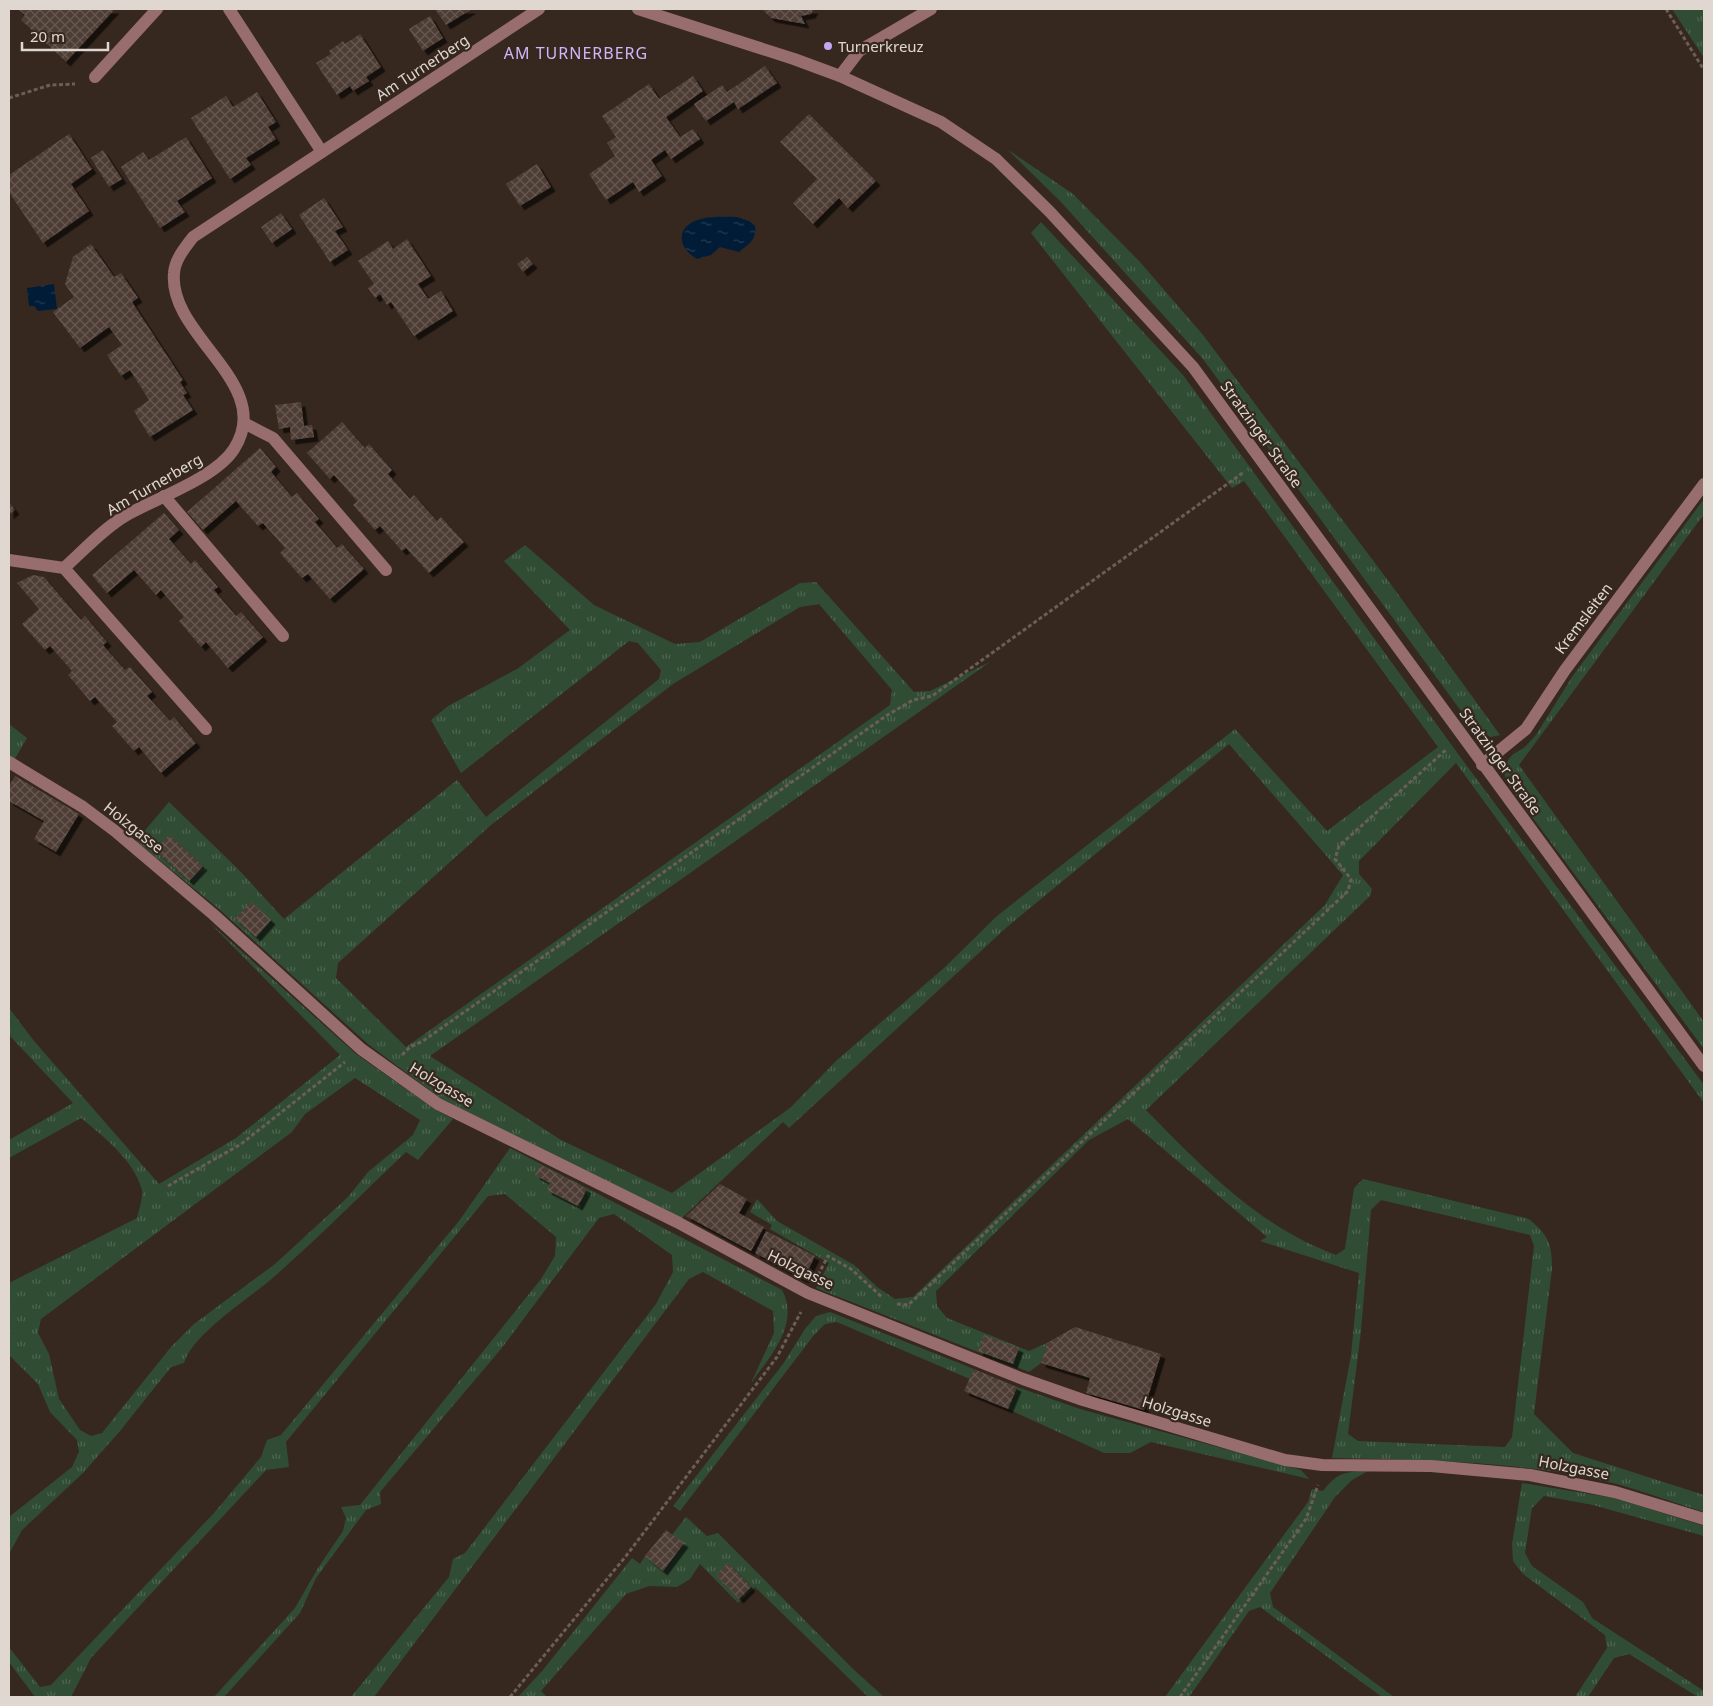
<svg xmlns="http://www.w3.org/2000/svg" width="1713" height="1706" viewBox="0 0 1713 1706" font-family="'Noto Sans',sans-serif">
	<defs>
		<pattern id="grass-tufts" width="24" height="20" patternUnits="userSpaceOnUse" patternTransform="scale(1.25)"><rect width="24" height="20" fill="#304d34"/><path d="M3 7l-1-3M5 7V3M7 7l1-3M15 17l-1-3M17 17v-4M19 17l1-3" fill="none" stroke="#4e6650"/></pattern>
		<pattern id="water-ripples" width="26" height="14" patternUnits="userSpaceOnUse" patternTransform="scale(1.25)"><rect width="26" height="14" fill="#011c37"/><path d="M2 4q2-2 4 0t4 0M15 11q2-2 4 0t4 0" fill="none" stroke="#263c53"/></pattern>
		<pattern id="building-cross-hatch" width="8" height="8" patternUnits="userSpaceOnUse" patternTransform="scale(1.25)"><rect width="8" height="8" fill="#4e3d36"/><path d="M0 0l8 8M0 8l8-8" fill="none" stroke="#675852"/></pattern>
		<filter id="shadow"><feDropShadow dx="4.5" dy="4.5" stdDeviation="0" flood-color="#0009"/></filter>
	</defs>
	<rect width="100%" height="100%" fill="#36281f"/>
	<g fill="url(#grass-tufts)" fill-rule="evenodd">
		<path d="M 1672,9 L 1704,9 L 1704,58 Z"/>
		<path d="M 1007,149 L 1073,194 L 1140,262 L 1203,335 L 1387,579 L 1500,735 L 1491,737 L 1475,730 L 1203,359 L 1061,202 Z"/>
		<path d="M 1041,222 L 1183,375 L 1461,758 L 1704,1085 L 1704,1103 L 1456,763 L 1359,861 L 1359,874 L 1372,889 L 1370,896 L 1146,1110 C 1203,1168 1258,1226 1336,1255 L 1345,1249 L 1354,1188 L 1363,1179 L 1529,1219 C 1548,1235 1552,1243 1552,1269 L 1534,1414 L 1573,1453 L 1704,1495 L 1704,1512 C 1675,1503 1646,1492 1617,1484 C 1524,1461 1427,1460 1332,1458 L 1351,1355 L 1359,1273 L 1260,1241 L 1267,1237 L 1128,1119 L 1089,1140 L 936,1291 L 937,1306 L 947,1318 L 1029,1351 L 1047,1343 L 1041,1363 L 1029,1372 L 816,1288 L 829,1263 L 770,1229 L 772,1225 L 750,1212 L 757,1199 L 777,1221 L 854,1265 L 877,1287 L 895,1299 L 913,1297 L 1325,905 L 1343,875 L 1229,744 L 1007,927 L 789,1128 L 783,1122 L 681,1219 L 440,1098 L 368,1044 L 219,909 L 136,841 L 169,802 L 238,869 L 284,919 L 457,780 L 486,817 L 659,679 L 661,670 L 638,643 L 629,641 L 461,773 L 431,720 L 448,706 L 517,669 L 570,630 L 504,561 L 525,545 L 594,605 L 675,644 L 700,642 L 800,583 L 816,582 L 914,692 L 930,691 L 990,662 L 430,1056 L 561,1140 L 672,1193 L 790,1108 L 837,1060 L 944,968 L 997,916 L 1235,729 L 1327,831 L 1438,747 L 1244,481 L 1232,488 L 1031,233 ZM 819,604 L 892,690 L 890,705 L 406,1047 L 336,978 L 338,963 L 491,825 L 673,684 L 800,607 ZM 1381,1200 L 1530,1235 L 1534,1246 L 1512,1437 L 1505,1447 L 1358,1441 L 1348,1434 L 1361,1331 L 1371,1210 Z"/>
		<path d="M 1704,499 L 1704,514 L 1519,765 L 1704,1022 L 1704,1049 L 1510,787 L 1505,776 L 1504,766 L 1512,755 L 1525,747 L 1536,735 L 1572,677 Z"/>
		<path d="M 9,724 L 27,738 L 9,769 Z"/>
		<path d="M 209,922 L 356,1054 L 436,1110 L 453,1119 L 418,1160 L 406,1152 C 363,1193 321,1235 276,1275 C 252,1297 193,1333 184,1363 L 171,1367 L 120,1431 L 83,1473 L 22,1530 L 9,1554 L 9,1517 L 72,1467 L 79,1452 L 77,1440 L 50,1412 L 38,1384 L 9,1355 L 9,1283 L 137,1218 C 139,1210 143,1198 142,1190 C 134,1160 104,1137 81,1118 L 9,1158 L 9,1140 L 73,1103 L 9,1035 L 9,1008 L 34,1041 L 159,1184 L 236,1138 L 340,1055 ZM 355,1078 L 420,1120 L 413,1135 L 368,1172 L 348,1197 L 275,1264 L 194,1324 L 171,1347 L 102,1433 L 91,1436 L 80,1430 L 59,1399 L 49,1354 L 38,1333 L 41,1319 L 292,1132 L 305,1114 Z"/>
		<path d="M 510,1148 L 782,1290 C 800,1323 771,1356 751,1383 L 774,1333 L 773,1311 L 703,1272 L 689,1279 L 374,1697 L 351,1697 L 449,1577 L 453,1559 L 465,1553 L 656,1304 L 673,1272 L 672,1255 L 614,1214 L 599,1218 L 501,1349 L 380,1492 L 381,1504 L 366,1510 L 316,1578 L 300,1613 L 224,1697 L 214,1697 L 295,1608 L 318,1568 L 343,1531 L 346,1518 L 341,1507 L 360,1505 L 541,1279 L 555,1256 L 556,1237 L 505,1194 L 488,1196 L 286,1442 L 289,1467 L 266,1470 L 91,1658 L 71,1697 L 35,1697 L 9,1662 L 9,1647 L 40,1687 L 51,1685 L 214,1513 L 261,1457 L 267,1440 L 281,1435 L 459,1221 Z"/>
		<path d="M 830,1312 L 974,1369 L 970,1379 L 837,1322 L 825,1324 L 814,1335 L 680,1511 L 673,1506 L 783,1364 L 805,1329 L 816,1316 Z"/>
		<path d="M 1017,1387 L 1080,1409 L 1301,1470 L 1309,1479 L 1151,1442 L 1130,1453 L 1104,1453 L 1008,1409 Z"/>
		<path d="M 1368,1471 L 1352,1480 L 1335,1497 L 1270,1593 L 1273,1607 L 1394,1697 L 1382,1697 L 1260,1607 L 1249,1611 L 1189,1697 L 1165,1697 L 1308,1502 L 1312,1489 L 1323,1491 C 1338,1472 1344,1472 1368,1471 Z"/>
		<path d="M 1522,1483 L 1614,1498 L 1704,1526 L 1704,1536 L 1593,1505 L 1544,1496 L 1532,1508 L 1525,1553 L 1532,1566 L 1583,1602 L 1592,1618 L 1704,1691 L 1704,1697 L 1698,1697 L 1629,1654 L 1614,1658 L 1588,1697 L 1575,1697 L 1607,1648 L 1605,1635 L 1523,1574 L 1513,1561 L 1512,1544 Z"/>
		<path d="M 686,1517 L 707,1536 L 718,1533 L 853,1669 L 884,1697 L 868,1697 L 755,1587 L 738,1603 L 700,1564 L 690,1579 L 677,1587 L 649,1586 L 626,1594 L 541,1691 L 547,1697 L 518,1697 L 543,1670 L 632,1558 L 640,1564 L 645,1556 L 663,1570 L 672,1535 Z"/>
	</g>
	<g fill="url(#water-ripples)">
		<path d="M 737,217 L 749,221 L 755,226 C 757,240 749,244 739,252 L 720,247 L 711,255 L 697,259 C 676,247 676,225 701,219 C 712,216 726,217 737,217 Z"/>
		<path d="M 54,284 L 57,309 L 38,311 L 34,306 L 29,306 L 27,288 Z"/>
	</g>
	<g fill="url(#building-cross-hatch)" filter="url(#shadow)">
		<path d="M 18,9 L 115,9 L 66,62 L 21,20 L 25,15 Z"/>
		<path d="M 435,9 L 472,9 L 446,25 Z"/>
		<path d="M 762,9 L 814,9 L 811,14 L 801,16 L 805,24 L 771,18 Z"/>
		<path d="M 430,16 L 443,38 L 423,51 L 409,29 Z"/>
		<path d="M 360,34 L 381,67 L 366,77 L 369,81 L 353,91 L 350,86 L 337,95 L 316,63 L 331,54 L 329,51 L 343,41 L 345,44 Z"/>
		<path d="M 765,66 L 777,83 L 738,109 L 734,102 L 706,121 L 694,104 L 722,85 L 727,92 Z"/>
		<path d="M 693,76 L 703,91 L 666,117 L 680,137 L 693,129 L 700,139 L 671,159 L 665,150 L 651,160 L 662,176 L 639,192 L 633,182 L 606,200 L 589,174 L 615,156 L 607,143 L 616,137 L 602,116 L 649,84 L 659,99 Z"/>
		<path d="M 257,92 L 276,122 L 268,127 L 276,139 L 246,158 L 251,165 L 230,179 L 191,118 L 226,96 L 233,107 Z"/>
		<path d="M 809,114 L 876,181 L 848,208 L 839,198 L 813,224 L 793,203 L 817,179 L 780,142 Z"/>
		<path d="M 69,134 L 92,169 L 71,184 L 89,211 L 43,243 L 9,192 L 9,175 Z"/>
		<path d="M 186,137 L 212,178 L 177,201 L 185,212 L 160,228 L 121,167 L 143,152 L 149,160 Z"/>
		<path d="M 103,150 L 122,179 L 109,187 L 91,158 Z"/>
		<path d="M 537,164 L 551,187 L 520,206 L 506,184 Z"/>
		<path d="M 324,198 L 343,227 L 335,231 L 348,250 L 330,262 L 299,215 Z"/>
		<path d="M 281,213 L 292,229 L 272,243 L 261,227 Z"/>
		<path d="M 407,239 L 431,276 L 418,284 L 428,299 L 441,291 L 453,311 L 414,336 L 391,302 L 387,305 L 380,294 L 375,298 L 368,288 L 374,284 L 358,261 L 388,241 L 393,249 Z"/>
		<path d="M 91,244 L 114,277 L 121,273 L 138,298 L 132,302 L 183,380 L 180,382 L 187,393 L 183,395 L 193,410 L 150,437 L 134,411 L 149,400 L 130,370 L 121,376 L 107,355 L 122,345 L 109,327 L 80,348 L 53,312 L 74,297 L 65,284 L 73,257 Z"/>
		<path d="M 527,257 L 533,264 L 523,272 L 517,264 Z"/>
		<path d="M 301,402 L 304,426 L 312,425 L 314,437 L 291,440 L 290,427 L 279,429 L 275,405 Z"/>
		<path d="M 342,422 L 365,448 L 369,444 L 392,470 L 388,474 L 410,499 L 414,495 L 437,521 L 441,517 L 464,542 L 429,573 L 406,548 L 402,551 L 380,526 L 375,530 L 353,505 L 357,501 L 334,475 L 330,479 L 307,453 Z"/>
		<path d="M 260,448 L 276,467 L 271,472 L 292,497 L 297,493 L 319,519 L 315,522 L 337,548 L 342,544 L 364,569 L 330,599 L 308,574 L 302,578 L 280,553 L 285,548 L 263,523 L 258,526 L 236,501 L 203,530 L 187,512 Z"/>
		<path d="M 9,502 L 15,510 L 9,515 Z"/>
		<path d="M 164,513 L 179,530 L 169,539 L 191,564 L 195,560 L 218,587 L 214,590 L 236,616 L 241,612 L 263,637 L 228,668 L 206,642 L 201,647 L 179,621 L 184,617 L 161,590 L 156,595 L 134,570 L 107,593 L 92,575 Z"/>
		<path d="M 33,575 L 44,577 L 81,620 L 85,616 L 107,642 L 103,645 L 125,670 L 130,667 L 152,692 L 147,696 L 170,721 L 174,717 L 196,743 L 161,773 L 139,747 L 134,751 L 112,726 L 117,722 L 95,697 L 90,701 L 68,675 L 72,671 L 50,646 L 45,650 L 22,624 L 39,609 L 17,583 Z"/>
		<path d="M 15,776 L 79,814 L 56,852 L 34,839 L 44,821 L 9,801 L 9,786 Z"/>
		<path d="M 169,835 L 203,866 L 189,881 L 155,850 Z"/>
		<path d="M 251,902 L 271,920 L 256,937 L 235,919 Z"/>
		<path d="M 541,1165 L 587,1189 L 578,1206 L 547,1190 L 550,1183 L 535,1175 Z"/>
		<path d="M 720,1184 L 747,1199 L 739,1213 L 764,1227 L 751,1251 L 686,1216 Z"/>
		<path d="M 766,1231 L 815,1256 L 804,1279 L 755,1253 Z"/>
		<path d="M 1075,1327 L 1161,1354 L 1144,1410 L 1086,1393 L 1090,1378 L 1041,1363 L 1047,1343 Z"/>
		<path d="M 984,1335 L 1019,1348 L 1013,1364 L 978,1351 Z"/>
		<path d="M 974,1369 L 1017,1387 L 1008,1409 L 964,1391 Z"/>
		<path d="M 666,1530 L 684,1543 L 663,1571 L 645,1556 Z"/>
		<path d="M 728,1563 L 751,1587 L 739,1599 L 716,1575 Z"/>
	</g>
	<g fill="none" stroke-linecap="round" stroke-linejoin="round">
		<g stroke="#6a5e56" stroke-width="3" stroke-dasharray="4 2.5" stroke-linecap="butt">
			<path d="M 1666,9 L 1704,70"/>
			<path d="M 9,98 L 50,85 L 75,84"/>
			<path d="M 402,1055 L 410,1047 L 423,1041 L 886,716 L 913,700 L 932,696 L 1244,472"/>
			<path d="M 168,1186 L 241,1144 L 345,1062"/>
			<path d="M 818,1275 L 828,1256 L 851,1269 L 883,1298"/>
			<path d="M 897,1304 L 908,1305 L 917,1297 L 1348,891 L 1351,879 L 1335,859 L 1339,846 L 1447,749"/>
			<path d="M 510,1697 L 626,1556 L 777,1357 L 801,1312"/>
			<path d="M 1180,1697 L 1306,1519 L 1318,1485"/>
		</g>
		<g stroke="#986d6e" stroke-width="12">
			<path d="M 229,9 L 322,152"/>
			<path d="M 638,9 L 794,59 L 840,76 L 941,122 L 996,159 L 1050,212 L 1193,367 L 1704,1066"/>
			<path d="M 840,76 L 859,51 L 931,9"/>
			<path d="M 95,77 L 157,9"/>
			<path d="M 244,423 L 273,438 L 386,570"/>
			<path d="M 164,496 L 283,636"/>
			<path d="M 9,560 L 64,568 L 206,729"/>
			<path d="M 64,568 C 83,551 103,529 125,516 C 154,499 216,478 234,449 C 276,384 168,336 174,273 C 175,259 185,248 193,237 L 539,9"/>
			<path d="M 9,762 L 83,807 L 115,831 L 214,915 L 361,1049 L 438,1104 L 677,1222 L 808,1293 L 1023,1379 L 1083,1400 L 1285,1460 L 1322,1465 L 1431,1466 L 1530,1475 L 1615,1492 L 1704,1519"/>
			<path d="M 1482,765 L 1526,729 L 1565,670 L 1704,484"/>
		</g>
	</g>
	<circle fill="#c6a6f0" stroke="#36281f" stroke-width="2" cx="828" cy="46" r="5"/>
	<g text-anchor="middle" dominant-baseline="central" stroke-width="4.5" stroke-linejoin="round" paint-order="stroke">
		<g font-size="15" fill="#e0d7d1" stroke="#36281f" text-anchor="start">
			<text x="838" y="46">Turnerkreuz</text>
		</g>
		<g font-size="15" fill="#e0d7d1" stroke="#36281f">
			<text transform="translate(422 67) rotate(-33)">Am Turnerberg</text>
			<text transform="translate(1262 434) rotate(54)">Stratzinger Straße</text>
			<text transform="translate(154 484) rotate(-30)">Am Turnerberg</text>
			<text transform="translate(1583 618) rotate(-53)">Kremsleiten</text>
			<text transform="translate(1501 761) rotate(54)">Stratzinger Straße</text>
			<text transform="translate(134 827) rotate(39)">Holzgasse</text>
			<text transform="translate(442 1084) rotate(31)">Holzgasse</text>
			<text transform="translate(801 1269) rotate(26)">Holzgasse</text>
			<text transform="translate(1177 1411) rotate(17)">Holzgasse</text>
			<text transform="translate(1574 1467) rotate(11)">Holzgasse</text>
		</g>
		<g font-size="16" letter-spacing="1" fill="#d3b5fa" stroke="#36281f">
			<text x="576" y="53">AM TURNERBERG</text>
		</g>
	</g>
	<rect width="1713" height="1706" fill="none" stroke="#e0d7d1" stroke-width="20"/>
	<path d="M22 42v8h86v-8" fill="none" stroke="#e0d7d1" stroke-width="2.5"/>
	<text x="30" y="42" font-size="15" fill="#e0d7d1" stroke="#36281f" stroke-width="4" paint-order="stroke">20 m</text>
</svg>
